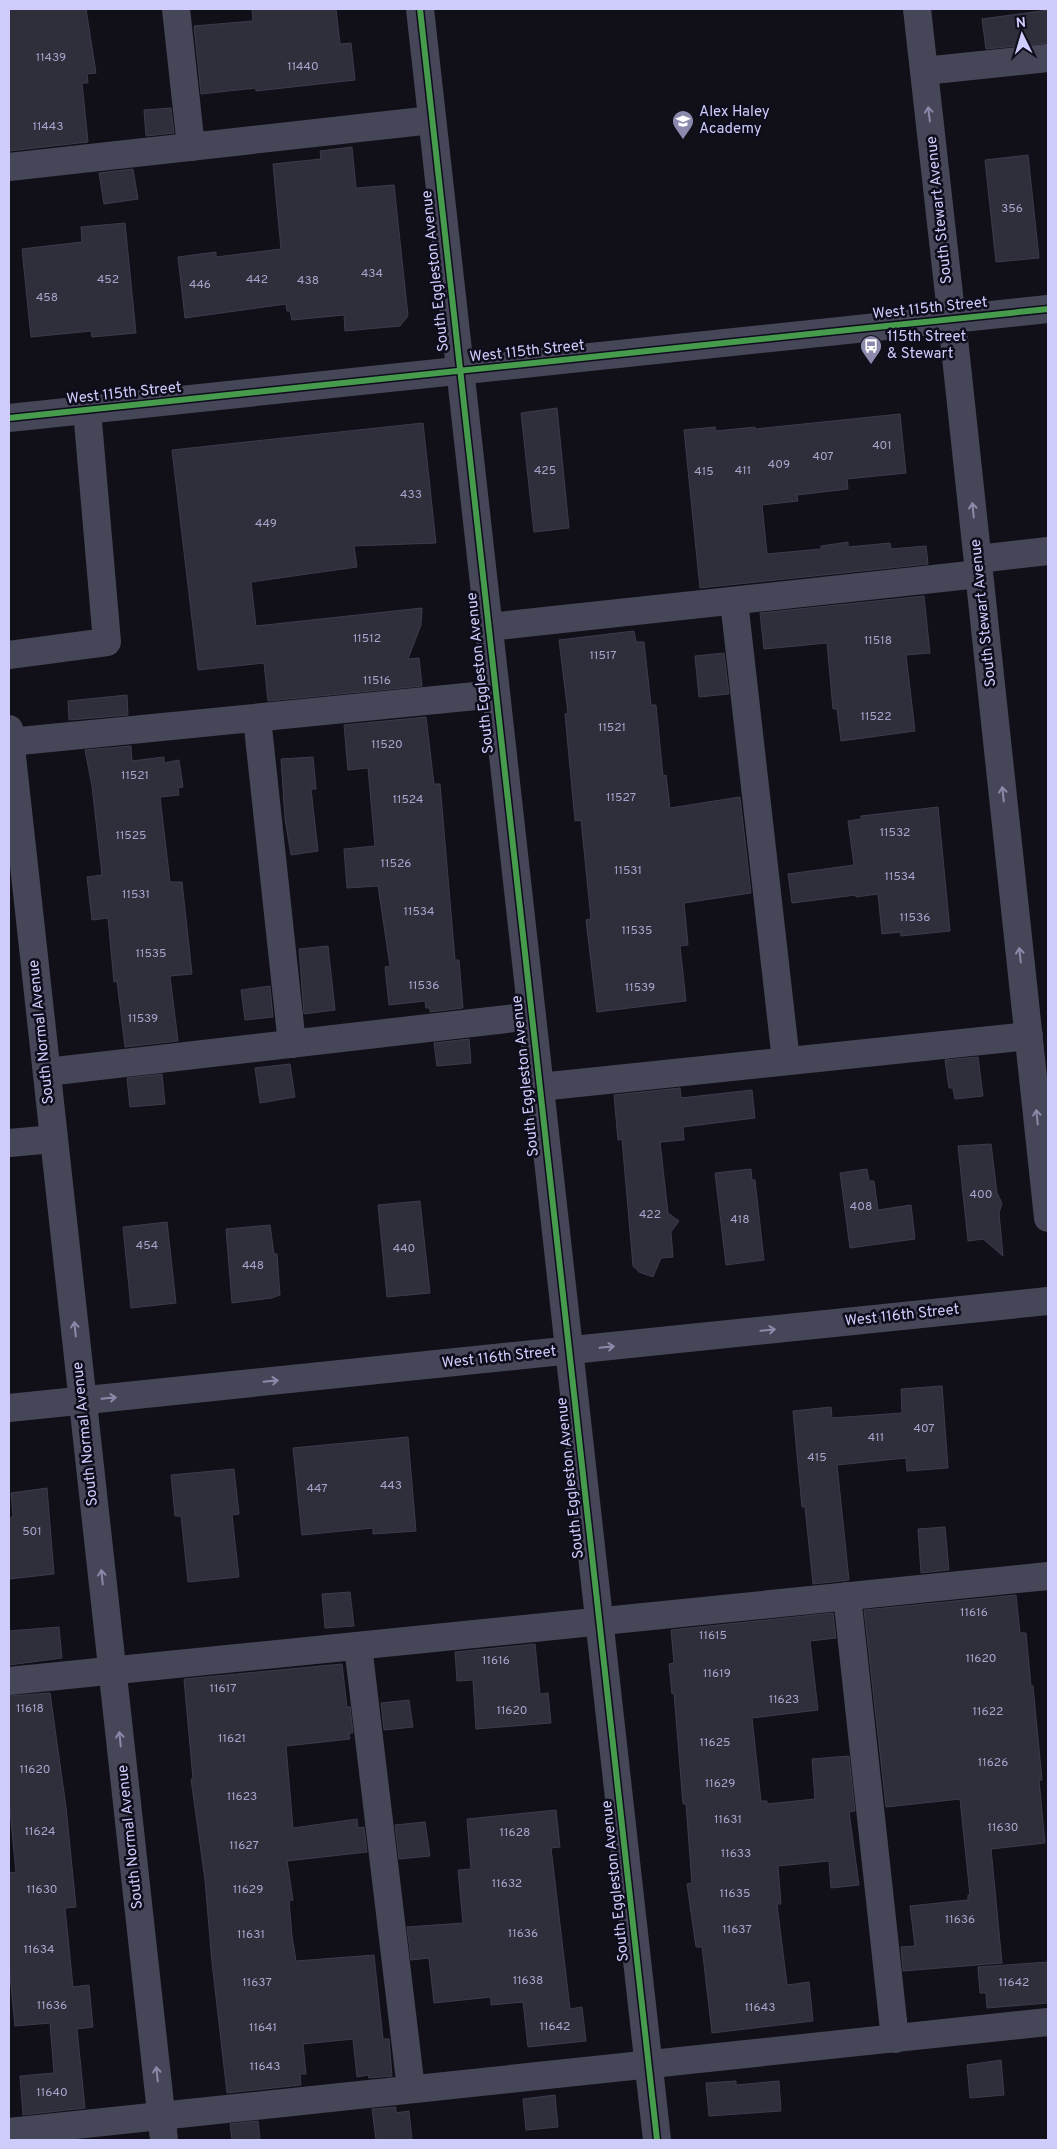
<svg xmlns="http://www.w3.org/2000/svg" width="1057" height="2149" viewBox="0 0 1057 2149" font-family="Overpass,sans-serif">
	<rect width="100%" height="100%" fill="#111018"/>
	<g fill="#2f2e3b" stroke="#3c3b4c">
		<path d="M 9,9 L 86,9 L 96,73 L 87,74 L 88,83 L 82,83 L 88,142 L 9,151 Z"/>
		<path d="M 252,9 L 336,9 L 340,44 L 351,43 L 355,80 L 256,91 L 256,88 L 201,94 L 194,26 L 253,21 Z"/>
		<path d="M 1048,10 L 1048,43 L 986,49 L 982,19 Z"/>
		<path d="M 171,108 L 174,133 L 146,136 L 144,110 Z"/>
		<path d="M 352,147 L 356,188 L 394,185 L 408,316 L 400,326 L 345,331 L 344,315 L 292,320 L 290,311 L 287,311 L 286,304 L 185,318 L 178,257 L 216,252 L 216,257 L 281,249 L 273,164 L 321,159 L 320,151 Z"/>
		<path d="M 1028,155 L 1039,258 L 996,262 L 985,160 Z"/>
		<path d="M 133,169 L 138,199 L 104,204 L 99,173 Z"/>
		<path d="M 125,223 L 136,333 L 92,337 L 91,331 L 31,337 L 22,249 L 82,242 L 81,227 Z"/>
		<path d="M 557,408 L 569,528 L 534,532 L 521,413 Z"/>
		<path d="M 900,414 L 906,473 L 847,479 L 848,489 L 797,495 L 798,501 L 762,505 L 767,554 L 821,549 L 821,546 L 848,542 L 848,547 L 890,543 L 891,549 L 926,546 L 928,564 L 700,588 L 684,430 L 715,427 L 716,431 L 755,427 L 755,429 Z"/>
		<path d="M 423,423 L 436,543 L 354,546 L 357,567 L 251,582 L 256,626 L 422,608 L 421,625 L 408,659 L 419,658 L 422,686 L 268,701 L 264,663 L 198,670 L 172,450 Z"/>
		<path d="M 924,596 L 930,653 L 906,655 L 915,731 L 841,741 L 837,709 L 833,709 L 827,643 L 764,649 L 760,613 Z"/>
		<path d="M 634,631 L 636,642 L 644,642 L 651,705 L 656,705 L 663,776 L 666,775 L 670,808 L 740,797 L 751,893 L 684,903 L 688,945 L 680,946 L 686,1001 L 597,1012 L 586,920 L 591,919 L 581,820 L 575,821 L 565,714 L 568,713 L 559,640 Z"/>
		<path d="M 724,653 L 729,694 L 699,697 L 695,656 Z"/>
		<path d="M 127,695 L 128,715 L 69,720 L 68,701 Z"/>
		<path d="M 426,717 L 434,784 L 440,784 L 455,960 L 459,960 L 463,1008 L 430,1012 L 430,1008 L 426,1008 L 425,1001 L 389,1005 L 385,967 L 390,966 L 378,886 L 347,888 L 344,849 L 375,846 L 368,768 L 348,770 L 344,725 Z"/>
		<path d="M 131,746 L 132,761 L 164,757 L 164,763 L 179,760 L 183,787 L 178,788 L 179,795 L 160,797 L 170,882 L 182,882 L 192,974 L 170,976 L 178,1041 L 125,1047 L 117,981 L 114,982 L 108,918 L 92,920 L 87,877 L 102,875 L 92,786 L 85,750 Z"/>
		<path d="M 313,757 L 316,789 L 311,789 L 318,851 L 291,855 L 285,819 L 281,759 Z"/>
		<path d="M 938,807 L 950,931 L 901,936 L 900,932 L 882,934 L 878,894 L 856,897 L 856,895 L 792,903 L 788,874 L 854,865 L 848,821 L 861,819 L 861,816 Z"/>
		<path d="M 328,946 L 335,1010 L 304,1014 L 299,949 Z"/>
		<path d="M 270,986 L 273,1017 L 245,1020 L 241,990 Z"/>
		<path d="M 469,1039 L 471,1063 L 437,1066 L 434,1043 Z"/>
		<path d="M 978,1057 L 983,1096 L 955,1099 L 953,1088 L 949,1088 L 945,1060 Z"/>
		<path d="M 290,1064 L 295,1097 L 260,1103 L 255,1068 Z"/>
		<path d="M 162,1074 L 165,1104 L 130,1107 L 127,1078 Z"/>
		<path d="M 680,1088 L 681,1098 L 752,1090 L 755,1118 L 683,1127 L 684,1140 L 660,1142 L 668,1213 L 679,1221 L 671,1232 L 673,1257 L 661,1258 L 653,1277 L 639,1272 L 633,1266 L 622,1139 L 618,1140 L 614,1095 Z"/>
		<path d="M 991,1144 L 997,1193 L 1002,1203 L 999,1213 L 1003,1256 L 983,1239 L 968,1241 L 958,1146 Z"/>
		<path d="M 751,1169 L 752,1180 L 755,1180 L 764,1260 L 726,1265 L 715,1173 Z"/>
		<path d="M 867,1169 L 869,1181 L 874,1181 L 878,1210 L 911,1205 L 915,1239 L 850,1248 L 840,1173 Z"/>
		<path d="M 420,1201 L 430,1293 L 387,1297 L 378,1205 Z"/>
		<path d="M 167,1222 L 176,1303 L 131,1308 L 123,1227 Z"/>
		<path d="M 270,1225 L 274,1254 L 277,1254 L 280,1295 L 272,1298 L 232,1303 L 226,1229 Z"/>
		<path d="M 942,1386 L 948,1468 L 907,1471 L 906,1458 L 837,1465 L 849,1580 L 813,1584 L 805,1507 L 802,1507 L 793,1411 L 831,1407 L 832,1418 L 902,1413 L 901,1389 Z"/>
		<path d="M 408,1437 L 416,1531 L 373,1534 L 373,1528 L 302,1535 L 293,1448 Z"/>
		<path d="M 234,1469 L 239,1514 L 232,1515 L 239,1577 L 188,1582 L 181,1516 L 175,1516 L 171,1475 Z"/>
		<path d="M 47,1488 L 54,1574 L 9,1579 L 9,1520 L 13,1515 L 11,1493 Z"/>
		<path d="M 945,1527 L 949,1570 L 921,1573 L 918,1529 Z"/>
		<path d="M 350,1592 L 354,1626 L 325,1628 L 322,1594 Z"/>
		<path d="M 1016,1595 L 1020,1633 L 1026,1633 L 1031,1686 L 1033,1686 L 1042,1780 L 1039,1780 L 1045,1843 L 991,1849 L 1002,1963 L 903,1971 L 901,1947 L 915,1946 L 910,1906 L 968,1900 L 968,1895 L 970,1895 L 960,1799 L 886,1807 L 864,1610 Z"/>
		<path d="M 833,1613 L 836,1638 L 810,1641 L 818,1710 L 752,1718 L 761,1801 L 767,1801 L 767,1804 L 815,1799 L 812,1759 L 849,1756 L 855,1811 L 849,1812 L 859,1885 L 831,1888 L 829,1861 L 778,1866 L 781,1904 L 777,1904 L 787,1985 L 809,1982 L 813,2021 L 712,2033 L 702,1947 L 696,1947 L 687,1884 L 692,1883 L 686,1804 L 683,1804 L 674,1693 L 672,1694 L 669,1664 L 674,1663 L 671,1630 Z"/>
		<path d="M 59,1627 L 62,1658 L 9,1665 L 9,1631 Z"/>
		<path d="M 535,1644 L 540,1694 L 548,1693 L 551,1723 L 476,1729 L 473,1680 L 457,1681 L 455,1652 Z"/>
		<path d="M 342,1664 L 347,1707 L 350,1707 L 353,1733 L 349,1733 L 350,1739 L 286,1746 L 293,1828 L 357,1819 L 358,1828 L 364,1827 L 367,1852 L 287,1861 L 293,1900 L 289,1901 L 292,1936 L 296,1961 L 374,1955 L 383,2039 L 389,2039 L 392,2076 L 369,2078 L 368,2075 L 357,2077 L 353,2039 L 303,2044 L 306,2074 L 300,2074 L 301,2085 L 227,2093 L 212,1962 L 205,1880 L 191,1779 L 193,1779 L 184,1679 Z"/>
		<path d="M 50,1693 L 66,1807 L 76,1907 L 65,1908 L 73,1987 L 89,1985 L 93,2027 L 77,2029 L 85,2108 L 23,2115 L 20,2076 L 54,2073 L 50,2023 L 15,2026 L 9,1965 L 9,1873 L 16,1872 L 9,1800 L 9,1696 Z"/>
		<path d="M 409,1700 L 413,1727 L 384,1730 L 381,1703 Z"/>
		<path d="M 556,1810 L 560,1847 L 551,1848 L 570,2009 L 582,2007 L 586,2041 L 528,2047 L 523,2002 L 491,2005 L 491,1997 L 434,2003 L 429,1958 L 411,1960 L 407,1927 L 463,1923 L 458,1870 L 471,1869 L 467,1819 Z"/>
		<path d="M 425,1822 L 430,1856 L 399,1859 L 395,1825 Z"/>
		<path d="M 1048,1962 L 1048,2003 L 987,2008 L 986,1993 L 980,1993 L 978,1967 Z"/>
		<path d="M 1001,2060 L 1004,2095 L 970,2098 L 967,2065 Z"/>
		<path d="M 736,2081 L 736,2085 L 779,2081 L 781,2111 L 709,2116 L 706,2083 Z"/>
		<path d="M 555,2095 L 558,2127 L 526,2130 L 523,2099 Z"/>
		<path d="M 396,2107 L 396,2113 L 409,2111 L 412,2140 L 376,2140 L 372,2109 Z"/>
		<path d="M 258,2121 L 260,2140 L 232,2140 L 230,2124 Z"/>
	</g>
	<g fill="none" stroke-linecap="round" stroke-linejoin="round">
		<g stroke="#464659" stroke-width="28">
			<path d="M 176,9 L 191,147"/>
			<path d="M 420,9 L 657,2140"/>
			<path d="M 917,9 L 956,357 L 1048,1218"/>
			<path d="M 924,71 L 1048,58"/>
			<path d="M 9,167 L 432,120"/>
			<path d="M 9,418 L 1048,309"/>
			<path d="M 978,559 L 1048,551"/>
			<path d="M 734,601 L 786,1061"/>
			<path d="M 489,627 L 979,574"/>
			<path d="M 9,655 L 107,642 L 87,410"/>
			<path d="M 257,718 L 292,1044"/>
			<path d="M 9,729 L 164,2140"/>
			<path d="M 10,742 L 496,694"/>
			<path d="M 47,1072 L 532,1016"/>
			<path d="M 540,1087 L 1029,1036"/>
			<path d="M 9,1143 L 54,1139"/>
			<path d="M 9,1408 L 1048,1301"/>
			<path d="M 847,1596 L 895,2039"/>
			<path d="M 358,1646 L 411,2089"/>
			<path d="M 9,1681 L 1048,1576"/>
			<path d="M 9,2132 L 1048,2022"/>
		</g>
		<g stroke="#0e0d1c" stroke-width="9">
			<g id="cycleway">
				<path d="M 420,9 L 657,2140"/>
				<path d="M 9,418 L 1048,309"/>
			</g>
		</g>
		<use href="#cycleway" stroke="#469c4c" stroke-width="6"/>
	</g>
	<defs><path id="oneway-shaft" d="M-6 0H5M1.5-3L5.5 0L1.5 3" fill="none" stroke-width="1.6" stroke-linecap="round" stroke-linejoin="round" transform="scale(1.25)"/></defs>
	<g stroke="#8a89aa">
		<use href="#oneway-shaft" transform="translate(929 114) rotate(-97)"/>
		<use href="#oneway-shaft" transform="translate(973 510) rotate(-96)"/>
		<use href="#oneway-shaft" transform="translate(1003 794) rotate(-96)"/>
		<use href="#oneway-shaft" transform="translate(1020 955) rotate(-96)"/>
		<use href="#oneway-shaft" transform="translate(1037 1117) rotate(-96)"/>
		<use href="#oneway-shaft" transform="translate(75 1329) rotate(-96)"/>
		<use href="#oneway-shaft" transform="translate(768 1330) rotate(-6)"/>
		<use href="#oneway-shaft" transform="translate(607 1347) rotate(-6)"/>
		<use href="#oneway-shaft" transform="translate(271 1381) rotate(-6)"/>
		<use href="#oneway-shaft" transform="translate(109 1398) rotate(-6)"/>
		<use href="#oneway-shaft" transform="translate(102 1577) rotate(-96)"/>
		<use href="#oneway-shaft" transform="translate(120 1739) rotate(-96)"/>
		<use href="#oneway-shaft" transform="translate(157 2074) rotate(-96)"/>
	</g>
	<defs>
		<g id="school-pin" transform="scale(1.125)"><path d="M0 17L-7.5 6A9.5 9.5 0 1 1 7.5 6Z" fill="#8b8aac" stroke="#0e0d1c"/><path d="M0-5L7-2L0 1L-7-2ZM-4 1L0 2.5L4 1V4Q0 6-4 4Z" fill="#fff"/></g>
		<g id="bus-pin" transform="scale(1.125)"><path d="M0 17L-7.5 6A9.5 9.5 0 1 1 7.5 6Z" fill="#8b8aac" stroke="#0e0d1c"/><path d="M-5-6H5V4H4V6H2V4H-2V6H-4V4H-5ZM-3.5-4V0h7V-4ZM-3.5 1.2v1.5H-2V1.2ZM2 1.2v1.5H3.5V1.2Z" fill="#fff"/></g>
	</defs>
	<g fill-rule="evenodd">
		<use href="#school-pin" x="683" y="121"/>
		<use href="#bus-pin" x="871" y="346"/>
	</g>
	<g text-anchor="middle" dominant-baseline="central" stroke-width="5" stroke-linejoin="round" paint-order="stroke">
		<g font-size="12" fill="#a6a4cb">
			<text x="51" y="58">11439</text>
			<text x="303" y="67">11440</text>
			<text x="48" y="127">11443</text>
			<text x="1012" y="209">356</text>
			<text x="372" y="274">434</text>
			<text x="108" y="280">452</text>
			<text x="257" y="280">442</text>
			<text x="308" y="281">438</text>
			<text x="200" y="285">446</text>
			<text x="47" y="298">458</text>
			<text x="882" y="446">401</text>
			<text x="823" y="457">407</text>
			<text x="779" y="465">409</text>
			<text x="545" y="471">425</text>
			<text x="743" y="471">411</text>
			<text x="704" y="472">415</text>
			<text x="411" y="495">433</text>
			<text x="266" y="524">449</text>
			<text x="367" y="639">11512</text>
			<text x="878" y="641">11518</text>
			<text x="603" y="656">11517</text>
			<text x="377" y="681">11516</text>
			<text x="876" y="717">11522</text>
			<text x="612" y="728">11521</text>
			<text x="387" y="745">11520</text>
			<text x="135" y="776">11521</text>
			<text x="621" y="798">11527</text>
			<text x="408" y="800">11524</text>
			<text x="895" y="833">11532</text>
			<text x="131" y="836">11525</text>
			<text x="396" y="864">11526</text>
			<text x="628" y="871">11531</text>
			<text x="900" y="877">11534</text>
			<text x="136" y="895">11531</text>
			<text x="419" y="912">11534</text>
			<text x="915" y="918">11536</text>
			<text x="637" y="931">11535</text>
			<text x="151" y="954">11535</text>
			<text x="424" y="986">11536</text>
			<text x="640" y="988">11539</text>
			<text x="143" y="1019">11539</text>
			<text x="981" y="1195">400</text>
			<text x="861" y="1207">408</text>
			<text x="650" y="1215">422</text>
			<text x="740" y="1220">418</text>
			<text x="147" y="1246">454</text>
			<text x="404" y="1249">440</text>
			<text x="253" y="1266">448</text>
			<text x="924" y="1429">407</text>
			<text x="876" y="1438">411</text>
			<text x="817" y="1458">415</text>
			<text x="391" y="1486">443</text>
			<text x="317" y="1489">447</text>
			<text x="32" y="1532">501</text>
			<text x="974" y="1613">11616</text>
			<text x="713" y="1636">11615</text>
			<text x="981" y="1659">11620</text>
			<text x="496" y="1661">11616</text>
			<text x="717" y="1674">11619</text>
			<text x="223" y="1689">11617</text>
			<text x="784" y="1700">11623</text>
			<text x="30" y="1709">11618</text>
			<text x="512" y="1711">11620</text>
			<text x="988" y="1712">11622</text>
			<text x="232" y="1739">11621</text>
			<text x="715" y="1743">11625</text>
			<text x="993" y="1763">11626</text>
			<text x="35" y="1770">11620</text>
			<text x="720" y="1784">11629</text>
			<text x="242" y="1797">11623</text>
			<text x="728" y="1820">11631</text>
			<text x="1003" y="1828">11630</text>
			<text x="40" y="1832">11624</text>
			<text x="515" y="1833">11628</text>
			<text x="244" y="1846">11627</text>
			<text x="736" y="1854">11633</text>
			<text x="507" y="1884">11632</text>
			<text x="42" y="1890">11630</text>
			<text x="248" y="1890">11629</text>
			<text x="735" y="1894">11635</text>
			<text x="960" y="1920">11636</text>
			<text x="737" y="1930">11637</text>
			<text x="523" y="1934">11636</text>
			<text x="251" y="1935">11631</text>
			<text x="39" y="1950">11634</text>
			<text x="528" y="1981">11638</text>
			<text x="257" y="1983">11637</text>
			<text x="1014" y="1983">11642</text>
			<text x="52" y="2006">11636</text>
			<text x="760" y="2008">11643</text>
			<text x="555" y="2027">11642</text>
			<text x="263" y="2028">11641</text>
			<text x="265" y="2067">11643</text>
			<text x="52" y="2093">11640</text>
		</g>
		<g font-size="15" fill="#cdccfb" stroke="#0e0d1c" text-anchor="start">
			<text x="699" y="112">Alex Haley<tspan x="699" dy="17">Academy</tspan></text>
			<text x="887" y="337">115th Street<tspan x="887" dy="17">&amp; Stewart</tspan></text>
		</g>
		<g font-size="15" fill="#cdccfb" stroke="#0e0d1c">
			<text transform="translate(940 210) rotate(-96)">South Stewart Avenue</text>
			<text transform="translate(436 271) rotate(-96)">South Eggleston Avenue</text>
			<text transform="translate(930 309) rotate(-6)">West 115th Street</text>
			<text transform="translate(527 352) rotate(-6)">West 115th Street</text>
			<text transform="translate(124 394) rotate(-6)">West 115th Street</text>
			<text transform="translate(984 613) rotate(-96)">South Stewart Avenue</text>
			<text transform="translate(481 673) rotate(-96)">South Eggleston Avenue</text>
			<text transform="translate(42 1032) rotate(-96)">South Normal Avenue</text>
			<text transform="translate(526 1076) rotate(-96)">South Eggleston Avenue</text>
			<text transform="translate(902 1316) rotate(-6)">West 116th Street</text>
			<text transform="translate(499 1358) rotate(-6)">West 116th Street</text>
			<text transform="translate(86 1434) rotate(-96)">South Normal Avenue</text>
			<text transform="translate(571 1478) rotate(-96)">South Eggleston Avenue</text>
			<text transform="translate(131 1837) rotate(-96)">South Normal Avenue</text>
			<text transform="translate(616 1881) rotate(-96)">South Eggleston Avenue</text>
		</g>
	</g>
	<rect width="1057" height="2149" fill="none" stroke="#cdccfb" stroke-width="20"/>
	<g transform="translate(1022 35) rotate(355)" stroke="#0e0d1c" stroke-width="4" paint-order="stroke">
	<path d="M0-4L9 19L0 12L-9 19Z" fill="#cdccfb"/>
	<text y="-8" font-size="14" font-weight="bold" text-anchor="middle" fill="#cdccfb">N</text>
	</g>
</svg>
